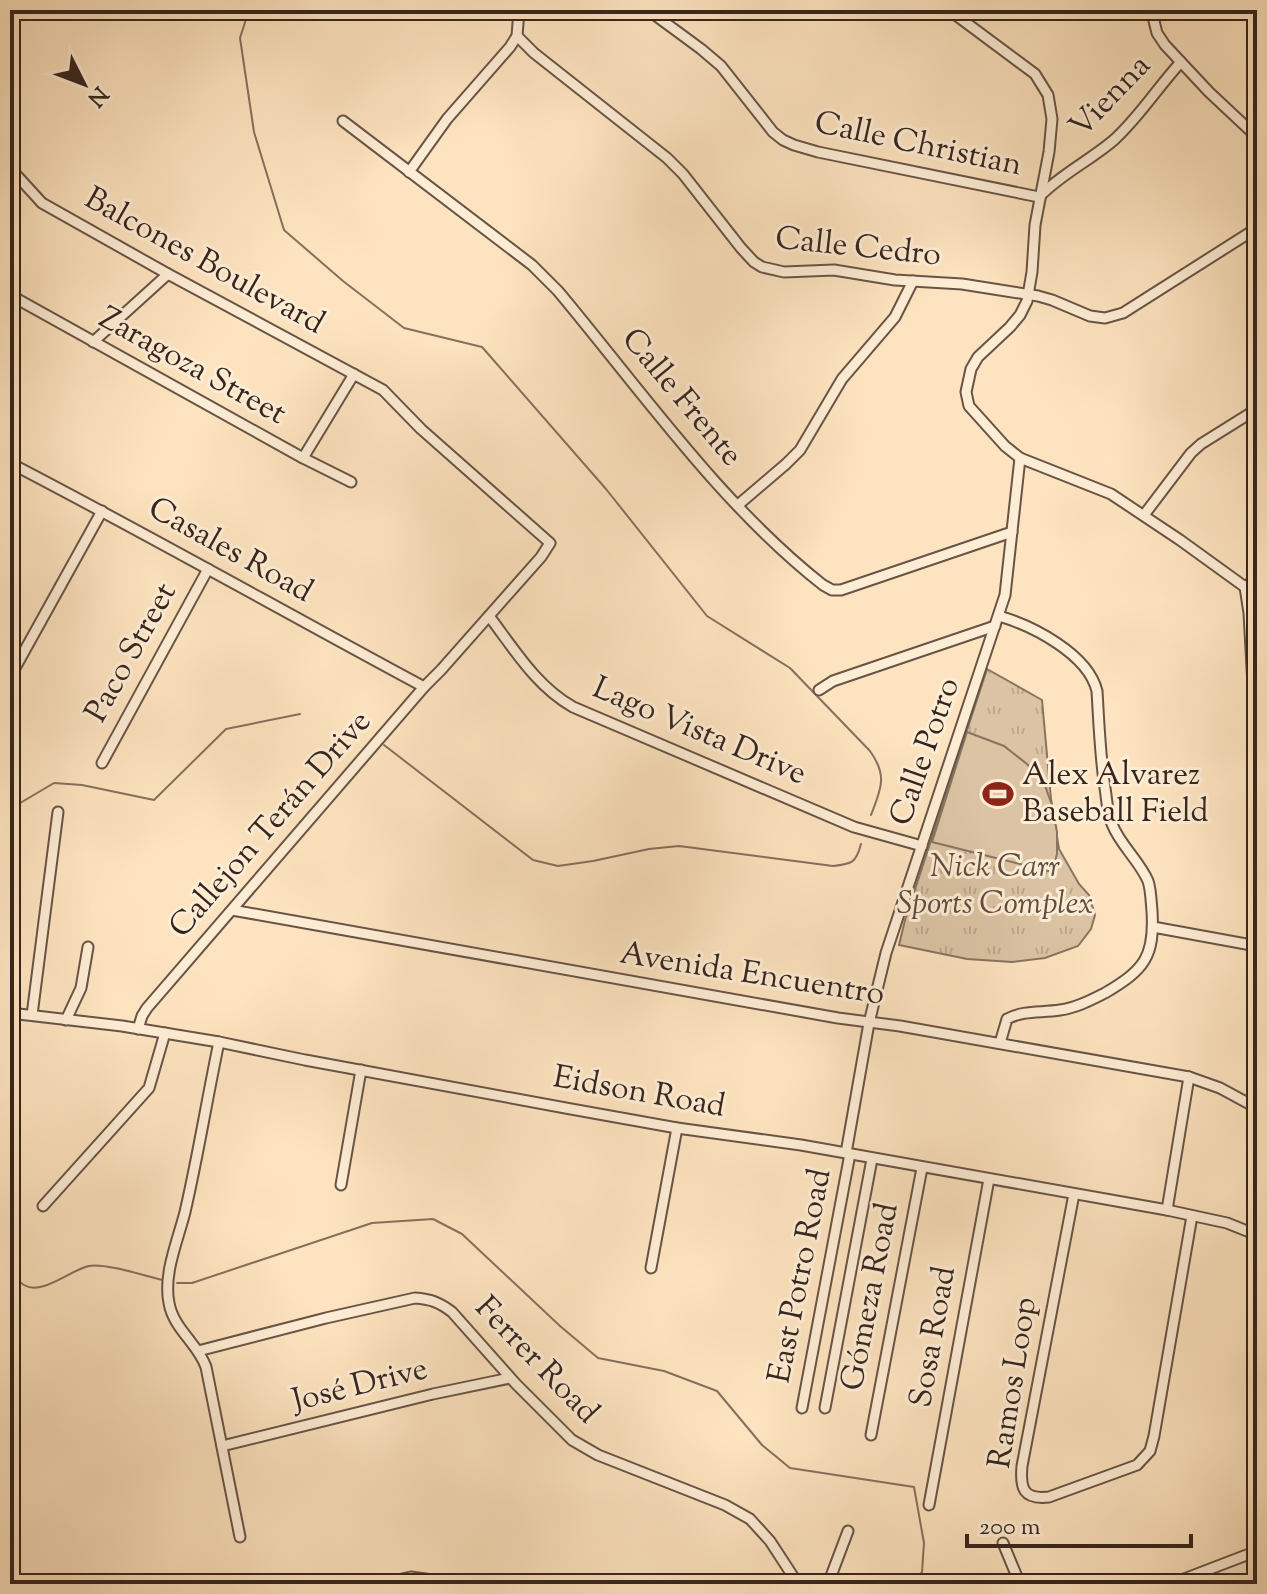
<svg xmlns="http://www.w3.org/2000/svg" width="1267" height="1594" viewBox="0 0 1267 1594" font-family="'Sorts Mill Goudy',serif">
	<defs>
		<pattern id="grass-tufts" width="24" height="20" patternUnits="userSpaceOnUse" patternTransform="scale(2)"><rect width="24" height="20" fill="#dbc3a4"/><path d="M3 7l-1-3M5 7V3M7 7l1-3M15 17l-1-3M17 17v-4M19 17l1-3" fill="none" stroke="#bda78d"/></pattern>
	</defs>
	<rect width="100%" height="100%" fill="#fde3bf"/>
	<filter id="stains"><feTurbulence type="fractalNoise" baseFrequency=".0025" numOctaves="4"/><feColorMatrix values="0 0 0 0 .2 0 0 0 0 .09 0 0 0 0 .02 0 0 0 .5 -.17"/></filter>
	<radialGradient id="worn" r=".72"><stop offset=".6" stop-color="#630" stop-opacity="0"/><stop offset="1" stop-color="#630" stop-opacity=".3"/></radialGradient>
	<path fill="url(#grass-tufts)" stroke="#887461" stroke-width="2" d="M 987,669 L 1042,700 L 1051,799 L 1059,849 L 1079,884 L 1089,895 L 1095,915 L 1091,929 L 1078,946 L 1045,958 L 1012,962 L 967,959 L 899,945 L 905,920 Z"/>
	<path fill="#dbc3a4" stroke="#887461" stroke-width="2" d="M 967,732 L 1004,746 L 1027,764 L 1044,783 L 1052,805 L 1057,832 L 1057,854 L 1052,872 L 932,842 Z"/>
	<g fill="none" stroke-linecap="round" stroke-linejoin="round">
		<g stroke="#85705e" stroke-width="2">
			<path d="M 249,10 L 240,38 L 254,132 L 284,230 L 343,281 L 404,328 L 482,347 L 606,489 L 707,616 L 790,668 L 870,751 C 888,776 881,789 871,815"/>
			<path d="M 384,745 L 533,860 L 558,866 L 593,861 L 649,849 L 679,846 L 833,866 C 852,864 856,863 861,844"/>
			<path d="M 10,809 L 54,783 L 82,785 L 154,800 L 226,729 L 300,714"/>
			<path d="M 10,1272 C 14,1276 19,1282 24,1285 C 42,1296 70,1270 89,1266 C 106,1263 145,1276 163,1280"/>
			<path d="M 177,1283 L 192,1283 L 372,1223 L 433,1219 L 462,1234 L 560,1326 L 598,1358 L 664,1371 L 717,1391 L 762,1445 L 790,1468 L 914,1487 L 924,1543 L 922,1572 L 913,1584"/>
		</g>
		<g stroke="#685446" stroke-width="13">
			<g id="minor">
				<path d="M 648,10 L 701,49 L 721,66 L 773,132 L 783,140 L 794,145 L 818,152 L 1039,197 C 1061,174 1091,160 1115,139 C 1140,116 1158,87 1181,62"/>
				<path d="M 949,10 L 1035,74 L 1048,95 L 1052,119 L 1049,152 L 1035,225 L 1032,272 L 1027,301 L 1020,315 L 1010,327 L 978,357 L 971,369 L 966,392 L 969,406 L 1005,446 L 1020,458 L 1111,494 L 1180,540 L 1245,587 L 1257,578"/>
				<path d="M 1156,10 L 1154,21 L 1157,33 L 1165,45 L 1209,92 L 1257,137"/>
				<path d="M 517,36 L 534,53 L 667,158 L 683,174 L 741,248 L 754,262 L 762,267 L 784,272 L 834,270 L 895,280 L 962,284 L 1038,296 L 1052,300 L 1090,316 L 1105,318 L 1123,313 L 1257,228"/>
				<path d="M 343,121 L 532,265 L 558,291 C 641,390 721,505 823,585 L 832,590 L 841,590 L 1012,532"/>
				<path d="M 10,168 L 42,203 L 168,274 L 383,390 L 421,429 L 550,543 L 541,557 L 441,670 L 424,687 L 147,1008 L 142,1016 L 138,1029"/>
				<path d="M 409,172 L 447,119 L 510,47 L 517,36 L 519,10"/>
				<path d="M 10,295 L 303,458 L 351,482"/>
				<path d="M 93,342 L 168,274"/>
				<path d="M 303,458 L 354,374"/>
				<path d="M 10,463 C 149,535 286,613 424,687"/>
				<path d="M 738,505 L 786,464 L 800,450 L 842,379 L 895,317 L 913,281"/>
				<path d="M 1144,515 L 1191,453 L 1201,444 L 1257,409"/>
				<path d="M 1245,587 L 1249,613 L 1257,759"/>
				<path d="M 489,616 C 514,649 536,686 573,707 L 854,827 L 922,846"/>
				<path d="M 999,616 C 1033,626 1088,654 1097,691 C 1099,724 1100,756 1105,788 C 1107,800 1107,813 1112,824 C 1120,845 1139,860 1148,881 C 1151,890 1151,901 1152,911 C 1155,957 1144,970 1105,993 C 1091,1000 1076,1008 1060,1010 C 1040,1013 1024,1010 1007,1019 L 1000,1043"/>
				<path d="M 10,677 L 102,511"/>
				<path d="M 819,690 L 833,681 L 995,626"/>
				<path d="M 102,763 L 208,569"/>
				<path d="M 232,910 L 838,1018 L 900,1026 L 1189,1077 L 1220,1088 L 1257,1108"/>
				<path d="M 1153,927 L 1257,946"/>
				<path d="M 10,1013 L 122,1026 L 219,1042 L 305,1060 L 571,1109 L 677,1128 L 801,1145 L 1167,1210 L 1227,1223 L 1257,1235"/>
				<path d="M 32,1015 L 58,812"/>
				<path d="M 66,1020 L 81,988 L 88,947"/>
				<path d="M 219,1042 C 207,1099 198,1156 185,1212 C 178,1240 163,1274 169,1303 C 173,1328 198,1344 206,1367 L 240,1537"/>
				<path d="M 846,1153 L 869,1023 L 886,953 L 1005,595 L 1020,458"/>
				<path d="M 341,1185 L 361,1070"/>
				<path d="M 1074,1194 L 1022,1466 C 1020,1488 1023,1500 1049,1497 L 1137,1465 L 1150,1451 L 1154,1436 L 1192,1216"/>
				<path d="M 43,1206 L 149,1088 L 165,1033"/>
				<path d="M 1167,1210 L 1189,1077"/>
				<path d="M 651,1268 L 677,1128"/>
				<path d="M 198,1351 L 326,1318 L 415,1298 C 430,1299 439,1302 452,1312 L 516,1384 L 572,1440 L 598,1455 L 725,1505 L 750,1519 L 770,1541 L 798,1584"/>
				<path d="M 802,1408 L 850,1154"/>
				<path d="M 825,1408 L 872,1159"/>
				<path d="M 871,1435 L 922,1168"/>
				<path d="M 222,1446 L 433,1394 L 510,1378"/>
				<path d="M 929,1505 L 989,1179"/>
				<path d="M 1003,1543 L 1020,1584"/>
				<path d="M 380,1584 L 411,1577 L 461,1584"/>
				<path d="M 828,1584 L 848,1531"/>
				<path d="M 1171,1584 L 1257,1551"/>
			</g>
		</g>
		<use href="#minor" stroke="#feedd5" stroke-width="9"/>
	</g>
	<defs>
		<g id="stadium-bare" transform="scale(2.4)"><path d="M0-5a6.5 5 0 1 0 0 10a6.5 5 0 1 0 0-10ZM-3.5-1.8h7v3.6h-7Z" fill="#8f2418" stroke="#feedd5" stroke-width="2.5" paint-order="stroke"/></g>
	</defs>
	<g fill-rule="evenodd">
		<use href="#stadium-bare" x="998" y="794"/>
	</g>
	<g text-anchor="middle" dominant-baseline="central" stroke-width="6" stroke-linejoin="round" paint-order="stroke">
		<g font-size="32" fill="#36251e" stroke="#feedd5">
			<text transform="translate(1111 97) rotate(-46)">Vienna</text>
			<text transform="translate(918 145) rotate(12)">Calle Christian</text>
			<text transform="translate(858 248) rotate(6)">Calle Cedro</text>
			<text transform="translate(204 262) rotate(29)">Balcones Boulevard</text>
			<text transform="translate(192 367) rotate(29)">Zaragoza Street</text>
			<text transform="translate(681 398) rotate(50)">Calle Frente</text>
			<text transform="translate(230 551) rotate(29)">Casales Road</text>
			<text transform="translate(132 653) rotate(-61)">Paco Street</text>
			<text transform="translate(699 732) rotate(23)">Lago Vista Drive</text>
			<text transform="translate(926 752) rotate(-71)">Calle Potro</text>
			<text transform="translate(271 825) rotate(-49)">Callejon Terán Drive</text>
			<text transform="translate(752 975) rotate(9)">Avenida Encuentro</text>
			<text transform="translate(639 1093) rotate(10)">Eidson Road</text>
			<text transform="translate(801 1276) rotate(-79)">East Potro Road</text>
			<text transform="translate(871 1297) rotate(-79)">Gómeza Road</text>
			<text transform="translate(934 1337) rotate(-80)">Sosa Road</text>
			<text transform="translate(536 1361) rotate(46)">Ferrer Road</text>
			<text transform="translate(1014 1383) rotate(-81)">Ramos Loop</text>
			<text transform="translate(360 1386) rotate(-14)">José Drive</text>
		</g>
		<g font-size="32" fill="#36251e" stroke="#feedd5" text-anchor="start">
			<text x="1022" y="776">Alex Alvarez<tspan x="1022" dy="37">Baseball Field</tspan></text>
		</g>
		<g font-size="32" font-style="italic" fill="#5f4c40" stroke="#feedd5">
			<text x="995" y="868">Nick Carr<tspan x="995" dy="37">Sports Complex</tspan></text>
		</g>
	</g>
	<rect width="1267" height="1594" fill="none" stroke="#fde3bf" stroke-width="40"/>
	<rect x="12" y="12" width="1243" height="1570" fill="none" stroke="#36251e" stroke-width="4"/>
	<rect x="20" y="20" width="1227" height="1554" fill="none" stroke="#36251e" stroke-width="2"/>
	<g transform="translate(84 84) rotate(132)" stroke="#feedd5" stroke-width="6" paint-order="stroke">
	<path d="M0-6L14 30L0 20L-14 30Z" fill="#36251e"/>
	<text y="-12" font-size="22" font-weight="bold" text-anchor="middle" fill="#36251e">N</text>
	</g>
	<path d="M967 1534v12h224v-12" fill="none" stroke="#36251e" stroke-width="4"/>
	<text x="979" y="1534" font-size="24" fill="#36251e" stroke="#feedd5" stroke-width="6" paint-order="stroke">200 m</text>
	<rect width="100%" height="100%" filter="url(#stains)"/>
	<rect width="100%" height="100%" fill="url(#worn)"/>
</svg>
